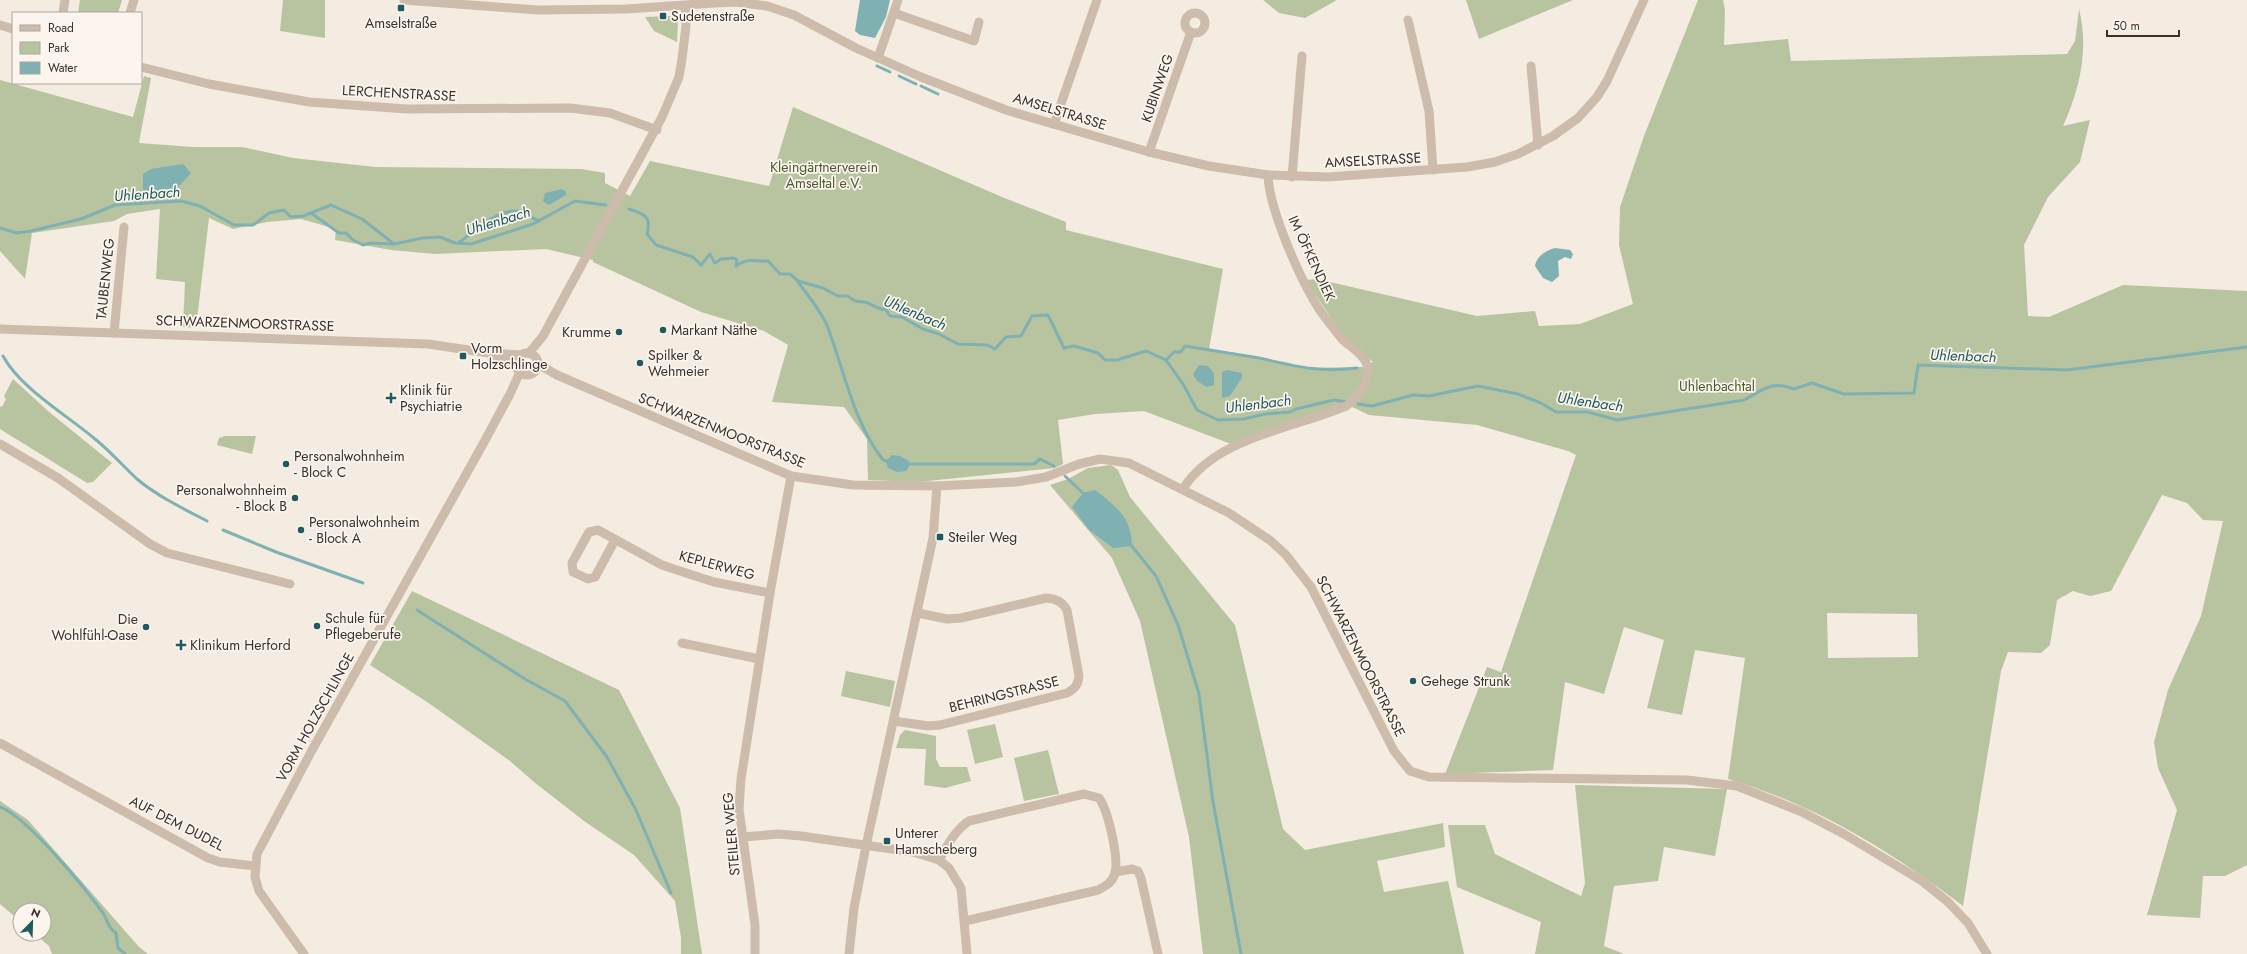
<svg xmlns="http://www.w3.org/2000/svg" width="2247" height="954" viewBox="0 0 2247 954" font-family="Jost,sans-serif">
	<rect width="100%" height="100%" fill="#f4ebe1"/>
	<g fill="#b8c4a0" fill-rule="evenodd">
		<path d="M 80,0 L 122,0 L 118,13 L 78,13 Z"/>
		<path d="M 283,0 L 325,0 L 325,38 L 280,31 Z"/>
		<path d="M 1263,0 L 1337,0 L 1305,18 L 1279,13 Z"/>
		<path d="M 1466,0 L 1573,0 L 1479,39 Z"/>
		<path d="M 1698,0 L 1723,0 L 1725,10 L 1724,45 L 1788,39 L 1791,61 L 2067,54 L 2075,41 L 2079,9 C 2089,49 2080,89 2063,126 L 2090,120 L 2080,162 L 2048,197 L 2024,245 L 2028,316 L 2049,317 L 2123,285 L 2247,291 L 2247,865 L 2225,876 L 2203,876 L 2200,918 L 2147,915 L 2177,810 L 2158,768 L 2154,742 L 2168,690 L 2201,616 L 2223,521 L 2203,520 L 2187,503 L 2162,495 L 2111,591 L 2090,596 L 2073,591 L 2057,600 L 2050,645 L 2041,653 L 2008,652 L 2001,671 L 1963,906 C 1892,852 1814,804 1728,779 L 1745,658 L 1695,650 L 1682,715 L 1647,708 L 1664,640 L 1624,627 L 1604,694 L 1565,682 L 1553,770 L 1445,774 L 1487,667 L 1501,672 L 1576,455 L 1568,451 L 1477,425 L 1369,415 L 1346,404 L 1231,444 L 1144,411 L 1095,414 L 1058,420 L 1063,464 L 1055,468 L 918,482 L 868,480 L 867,439 L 844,407 L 772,402 L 788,345 L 764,331 L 701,312 L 593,262 L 593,260 L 546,249 L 435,254 L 391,250 L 335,240 L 336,229 L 301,219 L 267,222 L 233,229 L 209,218 L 196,328 L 183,327 L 185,282 L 156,279 L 160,209 L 127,214 L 114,221 L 32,233 L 25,279 L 0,251 L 0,80 L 133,117 L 144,76 L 151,78 L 139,143 L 193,147 L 242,147 L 293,158 L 375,167 L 581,169 L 605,173 L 605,183 L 630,196 L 650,161 L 769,186 L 793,107 L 1002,197 L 1066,222 L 1066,230 L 1223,269 L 1209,349 L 1301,368 L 1364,367 L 1373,362 L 1343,336 L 1306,280 L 1317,279 L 1477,316 L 1535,311 L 1539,326 L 1580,324 L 1633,304 L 1619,245 L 1620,207 L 1644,136 ZM 1827,613 L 1917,614 L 1918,657 L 1828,658 Z"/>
		<path d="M 669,16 L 674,17 L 678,22 L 677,42 L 654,31 L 645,17 Z"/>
		<path d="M 13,379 L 48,411 L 112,463 L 93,482 L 87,483 L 0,429 L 0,406 L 2,407 L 6,399 L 4,396 Z"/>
		<path d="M 225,436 L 256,436 L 252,454 L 217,445 L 219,438 Z"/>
		<path d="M 1111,465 L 1118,470 L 1130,497 L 1235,625 L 1283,829 L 1305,850 L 1443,823 L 1445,847 L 1377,861 L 1384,892 L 1448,881 L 1464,954 L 1203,954 L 1189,837 L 1140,621 L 1112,558 L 1050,485 L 1068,479 L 1088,468 Z"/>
		<path d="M 412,591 L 619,690 L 680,808 L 702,954 L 681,954 L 681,938 L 675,901 L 634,855 L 584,821 L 534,782 L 510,761 L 430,704 L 370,665 Z"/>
		<path d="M 846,671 L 895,681 L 890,707 L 841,696 Z"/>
		<path d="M 995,724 L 1003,757 L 975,764 L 967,730 Z"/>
		<path d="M 905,730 L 936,736 L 936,759 L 940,767 L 967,767 L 971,781 L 945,788 L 924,785 L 926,749 L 896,748 L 900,735 Z"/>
		<path d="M 1048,750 L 1059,794 L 1024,801 L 1014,758 Z"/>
		<path d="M 1575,785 L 1727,789 L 1715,856 L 1664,847 L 1658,881 L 1614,886 L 1604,946 L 1624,954 L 1535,954 L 1541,922 L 1457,887 L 1448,825 L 1485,825 L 1495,854 L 1581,896 L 1585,883 Z"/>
		<path d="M 0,801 L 28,820 L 139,947 L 148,954 L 52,954 L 49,946 L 35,934 L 44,934 L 44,910 L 20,910 L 20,921 L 0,904 Z"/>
	</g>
	<g fill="#7fb0b2">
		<path d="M 860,0 L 890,0 L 886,17 L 875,38 L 860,35 L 855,31 Z"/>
		<path d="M 183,164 L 191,173 L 175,191 L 143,194 L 143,174 L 151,169 Z"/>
		<path d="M 562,189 L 566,192 L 566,195 L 549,205 L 543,201 L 545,193 Z"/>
		<path d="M 1555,248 L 1570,250 L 1573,254 L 1571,259 L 1565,257 L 1558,261 L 1559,276 L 1552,282 L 1543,278 L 1535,266 C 1536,257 1546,250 1555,248 Z"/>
		<path d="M 1199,365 L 1208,366 L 1214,373 L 1214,385 L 1207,387 L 1197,381 L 1193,374 Z"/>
		<path d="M 1227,370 L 1242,373 L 1242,378 L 1230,396 L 1222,398 L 1222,372 Z"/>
		<path d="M 892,455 L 900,456 L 909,461 L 910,465 L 906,471 L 897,472 L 888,468 L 886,461 Z"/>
		<path d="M 1095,490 C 1116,506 1132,518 1132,546 L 1113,548 L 1089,530 L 1072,507 L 1083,493 Z"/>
	</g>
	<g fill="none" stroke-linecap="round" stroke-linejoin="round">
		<g stroke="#7fb0b2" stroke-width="3">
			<path d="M 877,66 L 890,72"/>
			<path d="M 899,76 L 916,84"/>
			<path d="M 921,86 L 938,94"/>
			<path d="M 629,209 C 644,214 652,216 647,234 L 656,245 L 693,257 L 701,265 L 710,254 L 715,263 L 721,259 L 734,258 L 737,260 L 736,266 C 747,257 755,262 768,261 L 780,274 L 790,274 L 798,281 L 823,288 L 838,296 L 848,296 C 857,304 858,300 868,303 C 875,306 877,309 886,310 L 890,316 L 902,317 L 923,329 L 939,334 L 958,344 L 987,345 L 995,349 L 1006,337 L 1021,336 L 1032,316 L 1048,315 L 1064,348 L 1074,346 L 1098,353 L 1105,360 L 1117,360 L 1146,351 L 1166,360 L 1183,384 L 1197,410 L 1218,420 L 1244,419 L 1265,414 L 1290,412 L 1296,409 L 1334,400 L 1347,402"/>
			<path d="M 311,213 L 339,233 L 346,233 L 353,240 L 363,245 L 371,243 L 394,244"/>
			<path d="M 0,228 L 17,233 L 31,231 L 81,219 L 115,205 L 181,201 L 200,206 L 234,225 L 253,225 L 269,213 L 284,210 L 291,217 L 303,216 L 331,205 L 362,219 L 394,244 L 423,238 L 440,237 L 455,243 L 471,244 L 533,224 L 575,201 L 606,205"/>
			<path d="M 458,243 C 476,231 499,206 522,212 C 528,214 533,219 539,221"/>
			<path d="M 798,282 C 808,296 822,312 828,328 C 845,373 853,421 883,460 L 890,462"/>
			<path d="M 3,356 C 20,388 68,416 95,439 C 110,451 123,466 137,479 C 157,496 184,509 207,521"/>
			<path d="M 1166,360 L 1174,352 L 1181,352 L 1185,346 C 1210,350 1234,354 1259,358 C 1295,366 1318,373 1357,368"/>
			<path d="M 1358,404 L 1372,406 L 1413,395 L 1429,396 L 1478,386 L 1518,394 L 1541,403 L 1556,412 L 1588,412 L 1617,420 L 1744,400 C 1764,390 1770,380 1794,389 L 1812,383 L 1844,394 L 1914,393 L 1918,365 L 2067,370 L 2247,347"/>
			<path d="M 907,464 L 1034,464 L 1040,459 L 1054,466"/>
			<path d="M 1065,476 L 1084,494"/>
			<path d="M 223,530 L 276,552 L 363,583"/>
			<path d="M 1130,544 L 1156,576 L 1178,625 L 1199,694 L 1213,802 L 1241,954"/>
			<path d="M 417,610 L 525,679 L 565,701 L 607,757 L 636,810 L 671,893"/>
			<path d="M 0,807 C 27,817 85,888 103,913 C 108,921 107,927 116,933 L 118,948 L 125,954"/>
		</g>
		<g stroke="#cdbbac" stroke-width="9">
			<path d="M 404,0 L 538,10 L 626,9 L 714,3 L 736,2 L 767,6 L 794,15 L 856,48 L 921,77 L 1006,110 L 1149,152 L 1209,166 L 1268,175 L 1328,177 L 1467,167 L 1495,162 L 1518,154 L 1553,136 L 1578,118 L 1597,97 L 1607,81 L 1644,0"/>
			<circle cx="1195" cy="23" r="10"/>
			<path d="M 63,13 L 65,0"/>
			<path d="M 130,13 L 134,0"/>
			<path d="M 894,13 L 974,41 L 979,22"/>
			<path d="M 1408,20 L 1429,111 L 1433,170"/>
			<path d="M 0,25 L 13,29"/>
			<path d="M 878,58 L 898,0"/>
			<path d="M 1531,66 L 1538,145"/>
			<path d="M 141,67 L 209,84 L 309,102 L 407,109 L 570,108 L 610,113 L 657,130"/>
			<path d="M 1054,124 L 1097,0"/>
			<path d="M 1149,152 L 1191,32"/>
			<path d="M 1292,177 L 1302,56"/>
			<path d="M 0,329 L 428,344 L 489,353 L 522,355"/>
			<path d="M 114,333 L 124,227"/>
			<path d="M 529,353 L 543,336 L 662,117 L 679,77 L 682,59 L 686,26 L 685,6"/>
			<circle cx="527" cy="364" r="11"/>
			<path d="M 494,355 L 516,365"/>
			<path d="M 538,364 L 557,375 L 791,476 L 853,485 L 937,486 L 1016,482 L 1046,477 L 1079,464 L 1100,459 L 1129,463 L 1229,513 L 1271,541 L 1286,555 L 1311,587 L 1394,751 L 1410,771 L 1429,777 L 1687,780 L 1737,786 L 1802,812 L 1844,834 L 1922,881 L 1948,902 L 1968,923 L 1987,954"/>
			<path d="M 0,444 L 58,478 L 150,544 L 167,553 L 290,584"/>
			<path d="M 1183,489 C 1215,437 1295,428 1346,406 C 1358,398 1371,379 1367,365 C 1364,354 1350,347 1342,339 C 1337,333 1332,326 1327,320 C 1304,291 1269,210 1268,175"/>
			<path d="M 615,540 L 595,577 L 588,579 L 573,572 L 572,563 L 589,532 L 598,530 L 662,565 L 686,573 L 714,582 L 770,593"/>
			<path d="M 682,643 L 759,659"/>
			<path d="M 894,721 L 928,726 L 940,725 L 1067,693 C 1075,689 1078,685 1079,676 L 1067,610 C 1062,601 1056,599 1046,598 L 961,618 L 947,619 L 918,613"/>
			<path d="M 0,743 L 208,858 L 220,862 L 255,866"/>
			<path d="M 743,837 L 778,834 L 801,836 L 913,852 L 939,860 L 949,868 L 961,888 L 967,954"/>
			<path d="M 939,860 C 948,845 954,831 969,821 L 1084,794 L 1099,798 C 1108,810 1119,858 1115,873 C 1113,882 1106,886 1098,890 L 965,921"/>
			<path d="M 1115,872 L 1132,869 L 1138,871 L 1141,878 L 1158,954"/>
			<path d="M 304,954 L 259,891 L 255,877 L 257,854 L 311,752 L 483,444 L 510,394 L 520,372"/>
			<path d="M 755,954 L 755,925 L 739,809 L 741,779 L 770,593 L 791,476"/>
			<path d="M 849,954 L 854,908 L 866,846 L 933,538 L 937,486"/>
		</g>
	</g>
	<g fill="#1f5a5e" stroke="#fbf5ee" stroke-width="1.5">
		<rect x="397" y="4" width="8" height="8" rx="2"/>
		<rect x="659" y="12" width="8" height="8" rx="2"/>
		<circle cx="663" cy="330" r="4"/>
		<circle cx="619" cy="332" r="4"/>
		<rect x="459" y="352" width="8" height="8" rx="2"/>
		<circle cx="640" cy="363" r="4"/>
		<path d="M389 392h4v4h4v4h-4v4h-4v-4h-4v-4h4z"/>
		<circle cx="286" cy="464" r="4"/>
		<circle cx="295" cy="498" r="4"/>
		<circle cx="301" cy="530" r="4"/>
		<rect x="936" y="533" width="8" height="8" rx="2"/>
		<circle cx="317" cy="626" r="4"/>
		<circle cx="146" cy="627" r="4"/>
		<path d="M179 639h4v4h4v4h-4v4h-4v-4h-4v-4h4z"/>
		<circle cx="1413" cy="681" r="4"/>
		<rect x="883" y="837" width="8" height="8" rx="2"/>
	</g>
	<g text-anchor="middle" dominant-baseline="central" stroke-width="3.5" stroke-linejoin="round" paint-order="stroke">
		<g font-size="14" fill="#3b302b" stroke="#fbf5ee" text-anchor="start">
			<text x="671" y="16">Sudetenstraße</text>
			<text x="401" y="23" text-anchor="middle">Amselstraße</text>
			<text x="671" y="330">Markant Näthe</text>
			<text x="611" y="332" text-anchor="end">Krumme</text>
			<text x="471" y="348">Vorm<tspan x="471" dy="16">Holzschlinge</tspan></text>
			<text x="648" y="355">Spilker &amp;<tspan x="648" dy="16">Wehmeier</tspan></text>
			<text x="400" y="390">Klinik für<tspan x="400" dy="16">Psychiatrie</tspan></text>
			<text x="294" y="456">Personalwohnheim<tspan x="294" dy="16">- Block C</tspan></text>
			<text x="287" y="490" text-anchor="end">Personalwohnheim<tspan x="287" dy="16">- Block B</tspan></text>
			<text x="309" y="522">Personalwohnheim<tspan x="309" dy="16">- Block A</tspan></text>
			<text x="948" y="537">Steiler Weg</text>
			<text x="325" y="618">Schule für<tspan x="325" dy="16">Pflegeberufe</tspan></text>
			<text x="138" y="619" text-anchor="end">Die<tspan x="138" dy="16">Wohlfühl-Oase</tspan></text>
			<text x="190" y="645">Klinikum Herford</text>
			<text x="1421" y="681">Gehege Strunk</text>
			<text x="895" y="833">Unterer<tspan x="895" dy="16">Hamscheberg</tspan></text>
		</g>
		<g font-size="14" fill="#3b302b" stroke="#fbf5ee">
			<text transform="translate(1157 88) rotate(-71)">KUBINWEG</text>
			<text transform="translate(399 93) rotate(3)">LERCHENSTRASSE</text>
			<text transform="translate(1060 111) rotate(17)">AMSELSTRASSE</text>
			<text transform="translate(1373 160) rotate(-3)">AMSELSTRASSE</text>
			<text transform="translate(1312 258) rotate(65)">IM ÖFKENDIEK</text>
			<text transform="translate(105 279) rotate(-84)">TAUBENWEG</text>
			<text transform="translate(245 323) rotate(2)">SCHWARZENMOORSTRASSE</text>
			<text transform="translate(722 430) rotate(22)">SCHWARZENMOORSTRASSE</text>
			<text transform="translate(717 565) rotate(15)">KEPLERWEG</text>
			<text transform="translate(1361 656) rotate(63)">SCHWARZENMOORSTRASSE</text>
			<text transform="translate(1004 694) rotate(-14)">BEHRINGSTRASSE</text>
			<text transform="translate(315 717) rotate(-61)">VORM HOLZSCHLINGE</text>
			<text transform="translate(177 823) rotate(27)">AUF DEM DUDEL</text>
			<text transform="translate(731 834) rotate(-95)">STEILER WEG</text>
		</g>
		<g font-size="14" fill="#4a5a2e" stroke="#fbf5ee">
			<text x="824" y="167">Kleingärtnerverein<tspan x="824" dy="16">Amseltal e.V.</tspan></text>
			<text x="1717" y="386">Uhlenbachtal</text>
		</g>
		<g font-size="15" font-style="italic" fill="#1f5a5e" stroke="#fbf5ee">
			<text transform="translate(147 194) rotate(-4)">Uhlenbach</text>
			<text transform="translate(498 221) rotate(-17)">Uhlenbach</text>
			<text transform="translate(915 313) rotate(23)">Uhlenbach</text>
			<text transform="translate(1963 356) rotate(2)">Uhlenbach</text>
			<text transform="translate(1590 402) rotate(8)">Uhlenbach</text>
			<text transform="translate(1258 404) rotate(-7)">Uhlenbach</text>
		</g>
	</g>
	<rect x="12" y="12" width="130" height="72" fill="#fbf5ee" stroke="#aea6a0"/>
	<rect x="20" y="25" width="20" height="6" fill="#cdbbac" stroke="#aea6a0"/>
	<text x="48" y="32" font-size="12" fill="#3b302b">Road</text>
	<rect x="20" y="42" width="20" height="12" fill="#b8c4a0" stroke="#aea6a0"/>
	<text x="48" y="52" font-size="12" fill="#3b302b">Park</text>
	<rect x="20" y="62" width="20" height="12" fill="#7fb0b2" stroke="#aea6a0"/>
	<text x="48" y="72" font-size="12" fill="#3b302b">Water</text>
	<g transform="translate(32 922) rotate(23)"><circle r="19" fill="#fbf5ee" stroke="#aea6a0"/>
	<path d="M0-3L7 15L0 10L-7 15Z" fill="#1f5a5e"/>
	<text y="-6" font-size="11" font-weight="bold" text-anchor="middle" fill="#3b302b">N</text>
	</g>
	<path d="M2107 30v6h72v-6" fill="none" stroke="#3b302b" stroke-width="2"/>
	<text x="2113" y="30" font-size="12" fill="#3b302b" stroke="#fbf5ee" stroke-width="3" paint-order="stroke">50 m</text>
</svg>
